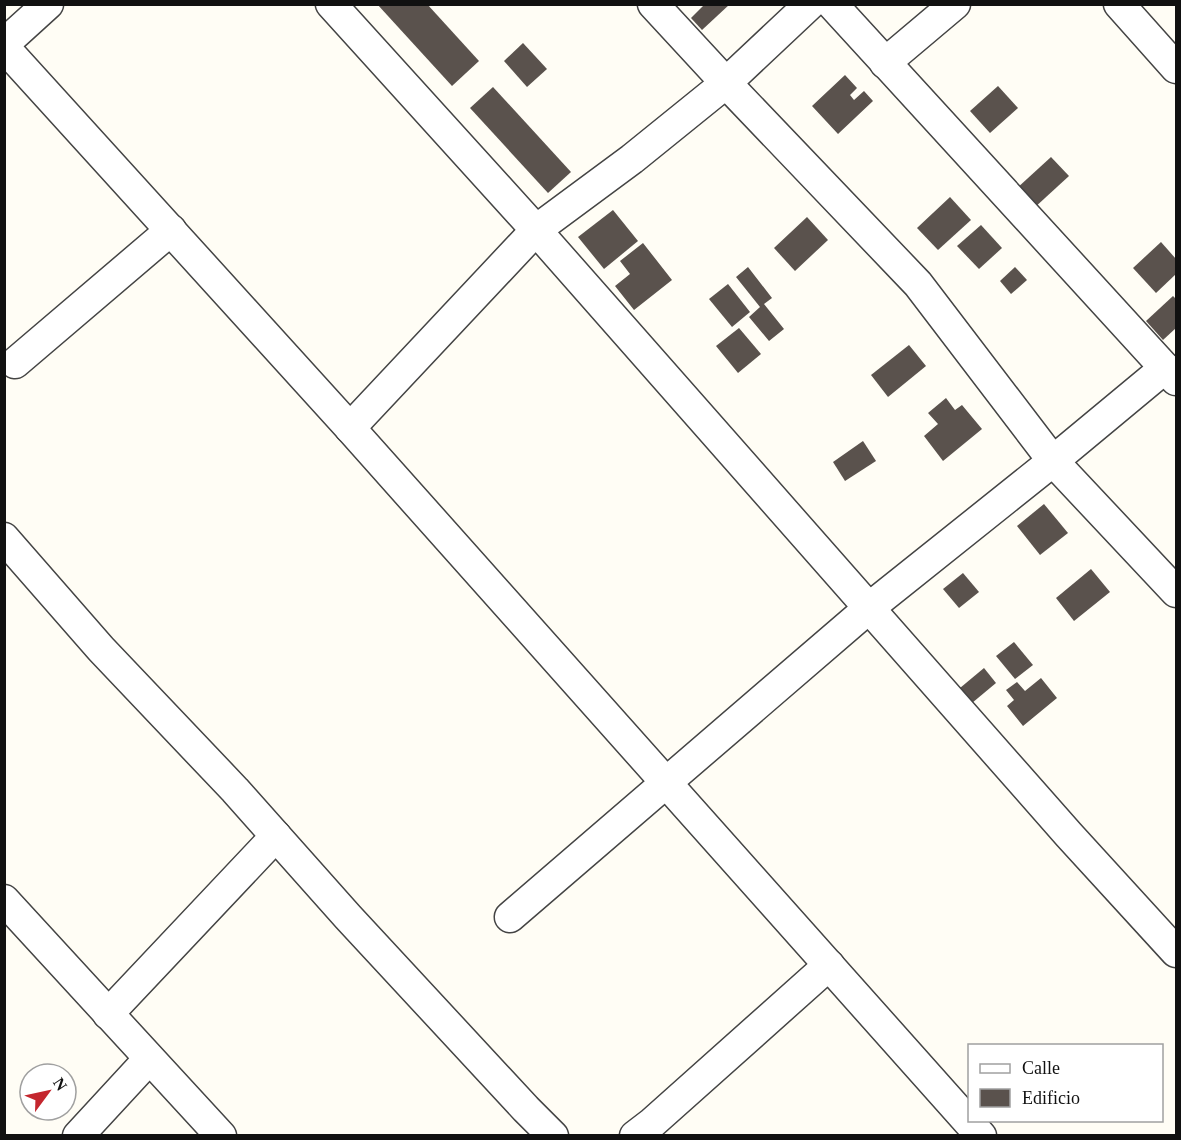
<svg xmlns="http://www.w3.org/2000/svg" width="1181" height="1140" viewBox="0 0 1181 1140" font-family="Georgia,serif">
	<rect width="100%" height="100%" fill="#fffdf5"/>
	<g fill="#5a524d">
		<path d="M 377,4 L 427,4 L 479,61 L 452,86 Z"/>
		<path d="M 705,4 L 730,4 L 702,30 L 691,18 Z"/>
		<path d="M 523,43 L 547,69 L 527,87 L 504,61 Z"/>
		<path d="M 845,75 L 857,88 L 850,95 L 854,100 L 864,91 L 873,101 L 838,134 L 812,106 Z"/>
		<path d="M 998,86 L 1018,108 L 990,133 L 970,111 Z"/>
		<path d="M 493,87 L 571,172 L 548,193 L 470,108 Z"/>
		<path d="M 1051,157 L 1069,176 L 1033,209 L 1015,190 Z"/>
		<path d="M 950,197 L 971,220 L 938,250 L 917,228 Z"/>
		<path d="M 613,210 L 638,241 L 604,269 L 578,237 Z"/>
		<path d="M 807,217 L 828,240 L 795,271 L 774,248 Z"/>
		<path d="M 981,225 L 1002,248 L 979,269 L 957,246 Z"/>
		<path d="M 1161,242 L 1176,259 L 1176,274 L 1156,293 L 1133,268 Z"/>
		<path d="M 643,243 L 672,280 L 634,310 L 615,286 L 630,274 L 620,261 Z"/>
		<path d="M 748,267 L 772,298 L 764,304 L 784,329 L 769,341 L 749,317 L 760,307 L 736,277 Z"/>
		<path d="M 1015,267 L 1027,280 L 1011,294 L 1000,281 Z"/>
		<path d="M 728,284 L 750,312 L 732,327 L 709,299 Z"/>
		<path d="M 1173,296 L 1176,299 L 1176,328 L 1163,340 L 1146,321 Z"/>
		<path d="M 739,328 L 761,354 L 738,373 L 716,346 Z"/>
		<path d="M 909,345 L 926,366 L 888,397 L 871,375 Z"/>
		<path d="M 946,398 L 955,410 L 962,405 L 982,429 L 943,461 L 924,436 L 938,424 L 928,413 Z"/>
		<path d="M 863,441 L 876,461 L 845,481 L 833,462 Z"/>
		<path d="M 1044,504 L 1068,533 L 1040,555 L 1017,526 Z"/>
		<path d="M 1091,569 L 1110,592 L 1074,621 L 1056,598 Z"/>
		<path d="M 963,573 L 979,592 L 959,608 L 943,589 Z"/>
		<path d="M 1014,642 L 1033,665 L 1015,679 L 996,656 Z"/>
		<path d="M 984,668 L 996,683 L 972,703 L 960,688 Z"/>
		<path d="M 1041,678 L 1057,698 L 1023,726 L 1007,706 L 1014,700 L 1006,690 L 1017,682 L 1025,691 Z"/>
	</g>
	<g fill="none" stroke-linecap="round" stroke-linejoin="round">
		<g stroke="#444" stroke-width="33">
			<g id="minor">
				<path d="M 331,4 L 536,230 L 1069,835 L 1176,952"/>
				<path d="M 653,4 L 726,83 L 810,4"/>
				<path d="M 832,4 L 1176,380"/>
				<path d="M 1119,4 L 1176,68"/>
				<path d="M 4,44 L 48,4"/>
				<path d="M 4,47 L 350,428 L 981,1136"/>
				<path d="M 885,63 L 955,4"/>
				<path d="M 15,363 L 171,230"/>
				<path d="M 350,428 L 536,230 L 632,159 L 726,83 L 918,284 L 1053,461 L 1176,592"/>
				<path d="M 4,538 L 101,649 L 235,790 L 348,917 L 526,1109 L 553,1136"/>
				<path d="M 4,900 L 221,1136"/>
				<path d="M 510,917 L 869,608 L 1053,461 L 1165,368"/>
				<path d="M 108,1014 L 276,836"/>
				<path d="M 78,1136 L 149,1059"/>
				<path d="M 635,1136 L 652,1123 L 829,965"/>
			</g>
		</g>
		<use href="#minor" stroke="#fff" stroke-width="30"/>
	</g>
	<rect width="1181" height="1140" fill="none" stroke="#111111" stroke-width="12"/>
	<rect x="968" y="1044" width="195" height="78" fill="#ffffff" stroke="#a0a0a0" stroke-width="1.5"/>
	<rect x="980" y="1064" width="30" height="9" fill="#ffffff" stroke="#a0a0a0" stroke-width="1.5"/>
	<text x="1022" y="1074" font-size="18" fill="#111111">Calle</text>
	<rect x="980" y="1089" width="30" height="18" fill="#5a524d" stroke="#a0a0a0" stroke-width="1.5"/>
	<text x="1022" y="1104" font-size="18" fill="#111111">Edificio</text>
	<g transform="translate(48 1092) rotate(57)"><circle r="28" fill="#ffffff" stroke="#a0a0a0" stroke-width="1.5"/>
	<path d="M0-4.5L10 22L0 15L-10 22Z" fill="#c4262e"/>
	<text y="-9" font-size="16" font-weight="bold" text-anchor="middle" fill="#111111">N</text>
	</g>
</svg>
